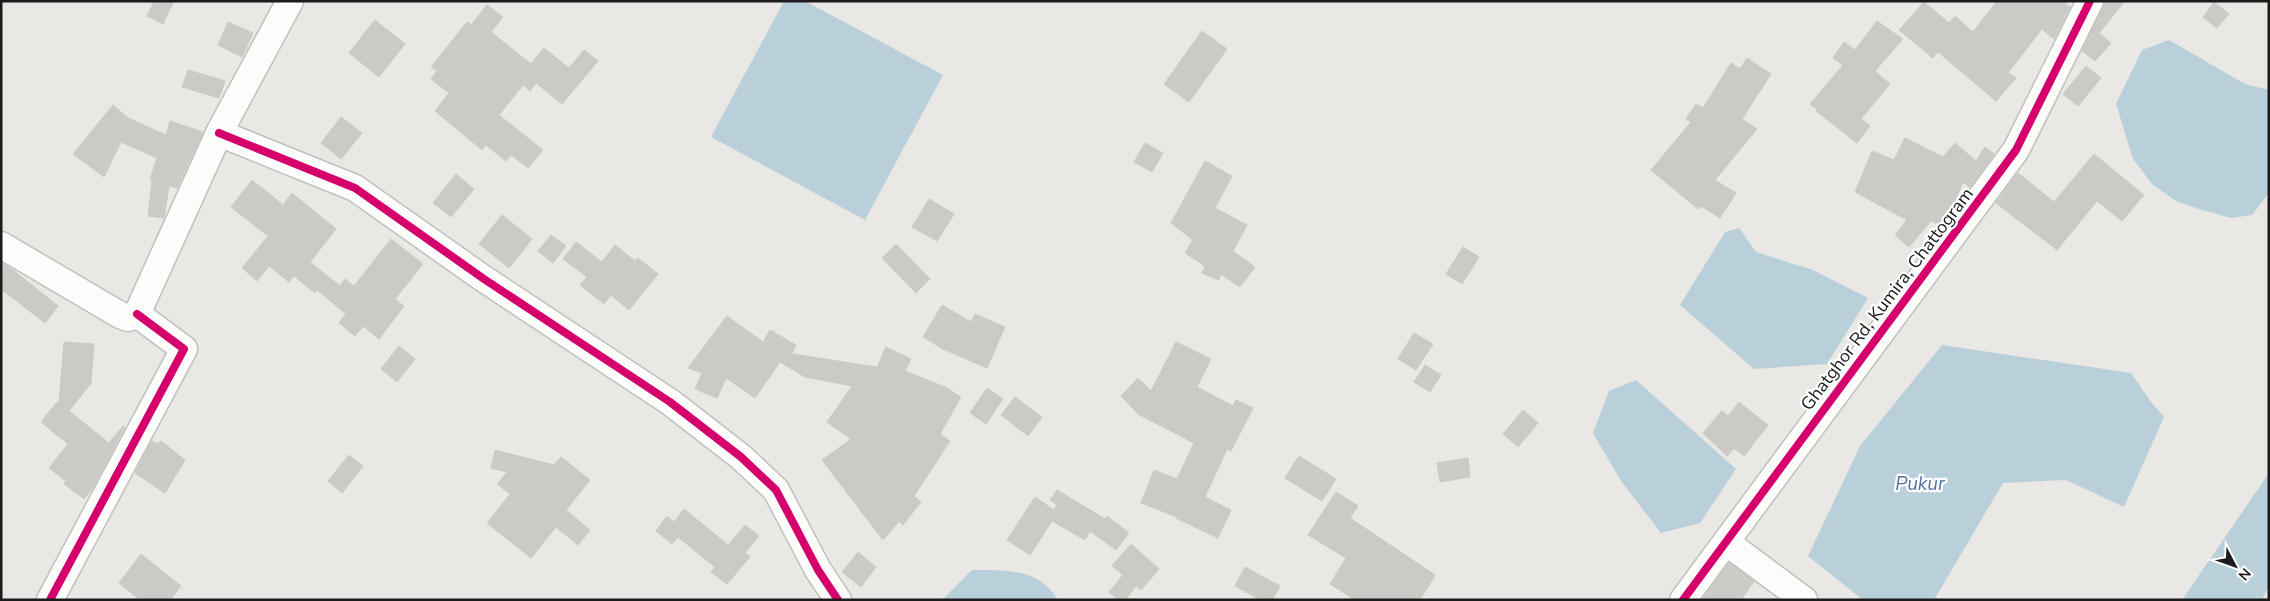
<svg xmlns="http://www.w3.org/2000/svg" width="2270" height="601" viewBox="0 0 2270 601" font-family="'Nunito Sans',sans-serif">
	<rect width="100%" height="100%" fill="#e9e8e4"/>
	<g fill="#b9d0db">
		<path d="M 784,1 L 805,1 L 943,75 L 865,220 L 711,137 Z"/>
		<path d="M 2169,40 L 2245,84 L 2269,90 L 2269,193 L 2252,215 L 2231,218 L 2199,209 L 2176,201 L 2153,185 L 2133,159 L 2116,104 L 2142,50 Z"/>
		<path d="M 1739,228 L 1756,252 L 1813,270 L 1868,298 L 1827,364 L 1754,369 L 1680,305 L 1725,232 Z"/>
		<path d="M 1942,345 L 2131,373 L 2151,402 L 2164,417 L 2124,507 L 2066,480 L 2003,483 L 1934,600 L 1863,600 L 1808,556 L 1860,446 Z"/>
		<path d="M 1636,380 L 1736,469 L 1700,523 L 1661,533 L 1621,481 L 1593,433 L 1609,391 Z"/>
		<path d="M 2269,473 L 2269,586 L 2262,600 L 2182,600 Z"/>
		<path d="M 972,570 C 1005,570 1039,568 1058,600 L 942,600 Z"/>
	</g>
	<g fill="#cccac7" stroke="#cccac5">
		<path d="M 154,1 L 174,1 L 163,24 L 147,16 Z"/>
		<path d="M 1997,1 L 2063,1 L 2070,7 L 2054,39 L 2042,29 L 2008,73 L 2016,78 L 1996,101 L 1938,52 L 1933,58 L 1899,30 L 1924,2 L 1949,23 L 1955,16 L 1973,32 Z"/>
		<path d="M 2105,1 L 2125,1 L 2099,33 L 2111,43 L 2095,61 L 2082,51 Z"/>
		<path d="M 2214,2 L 2229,14 L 2217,28 L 2203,17 Z"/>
		<path d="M 487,5 L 503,17 L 491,32 L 531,64 L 544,48 L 569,68 L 584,50 L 598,61 L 562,104 L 536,83 L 530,91 L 523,85 L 499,115 L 543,150 L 528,168 L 511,155 L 506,161 L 486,145 L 482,150 L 435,111 L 449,93 L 431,79 L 437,71 L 431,67 L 467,22 L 471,25 Z"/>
		<path d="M 375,20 L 405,44 L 379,77 L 349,53 Z"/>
		<path d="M 1877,21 L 1903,39 L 1875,71 L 1890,84 L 1861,119 L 1870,126 L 1857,143 L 1816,111 L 1817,109 L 1810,104 L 1843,65 L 1833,58 L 1844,42 L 1855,50 Z"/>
		<path d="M 228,22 L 253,33 L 242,57 L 218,45 Z"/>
		<path d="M 1202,31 L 1227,49 L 1189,102 L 1164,84 Z"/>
		<path d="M 1747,58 L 1771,74 L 1742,119 L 1757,129 L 1715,180 L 1736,193 L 1720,218 L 1701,206 L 1698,209 L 1651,170 L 1691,122 L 1686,119 L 1696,104 L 1703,108 L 1731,63 L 1740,69 Z"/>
		<path d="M 2086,66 L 2101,78 L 2078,106 L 2063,94 Z"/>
		<path d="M 188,70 L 225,81 L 219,98 L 182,87 Z"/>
		<path d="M 113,105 L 128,118 L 166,135 L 170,121 L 203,132 L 177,188 L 169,186 L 164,218 L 148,216 L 152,180 L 150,179 L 157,158 L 121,142 L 104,177 L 73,154 Z"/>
		<path d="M 341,117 L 362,133 L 341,159 L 321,143 Z"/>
		<path d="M 1905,138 L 1943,157 L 1955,143 L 1976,161 L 1985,147 L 1994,154 L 1970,188 L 1963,182 L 1949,216 L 1942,225 L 1931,221 L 1909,247 L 1895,235 L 1907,220 L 1855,192 L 1872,151 L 1894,160 Z"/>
		<path d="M 1145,143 L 1163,153 L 1152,172 L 1134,162 Z"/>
		<path d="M 2094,154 L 2144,195 L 2122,221 L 2097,201 L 2057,250 L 1996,203 L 2018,173 L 2054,202 Z"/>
		<path d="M 1205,161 L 1232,176 L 1215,208 L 1247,225 L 1233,251 L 1255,267 L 1240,287 L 1221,274 L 1219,280 L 1202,273 L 1205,266 L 1185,253 L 1193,240 L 1171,223 Z"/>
		<path d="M 456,174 L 474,189 L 451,217 L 433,203 Z"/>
		<path d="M 252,180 L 283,205 L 292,193 L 336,229 L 310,262 L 340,286 L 345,279 L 354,286 L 391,239 L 423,264 L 395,299 L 404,306 L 379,339 L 363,326 L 355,336 L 339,323 L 346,314 L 317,290 L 315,293 L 294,276 L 289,282 L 269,266 L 257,281 L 242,268 L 268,236 L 231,207 Z"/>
		<path d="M 929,199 L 954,214 L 937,241 L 912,227 Z"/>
		<path d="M 502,215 L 532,239 L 509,268 L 479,244 Z"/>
		<path d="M 551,235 L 566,246 L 553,263 L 538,251 Z"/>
		<path d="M 576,242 L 602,262 L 615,245 L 635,261 L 638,258 L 658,274 L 629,310 L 611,295 L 604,304 L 580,285 L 587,277 L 563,259 Z"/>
		<path d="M 896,244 L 930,279 L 916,293 L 882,258 Z"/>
		<path d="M 1463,247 L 1479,257 L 1462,284 L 1446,274 Z"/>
		<path d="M 1,263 L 13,270 L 58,306 L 45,323 L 1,289 Z"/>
		<path d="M 942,305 L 971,322 L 975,314 L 1005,327 L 987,368 L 943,349 L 923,337 Z"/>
		<path d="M 727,316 L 763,342 L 770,330 L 796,345 L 792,354 L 877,367 L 886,347 L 911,359 L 905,371 L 945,387 L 961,397 L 940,434 L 950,441 L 914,496 L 921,502 L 903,525 L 899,521 L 883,540 L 822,460 L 851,439 L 827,422 L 852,386 L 805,377 L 780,362 L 755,398 L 726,378 L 717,398 L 695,389 L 702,373 L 688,368 Z"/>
		<path d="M 1414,333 L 1433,344 L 1416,370 L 1398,359 Z"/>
		<path d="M 64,342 L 94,344 L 91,383 L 69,411 L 109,443 L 123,426 L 125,427 L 93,487 L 84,499 L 64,484 L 66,481 L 49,468 L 68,444 L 41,422 L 57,402 L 59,403 Z"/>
		<path d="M 1176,342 L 1211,359 L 1197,387 L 1233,406 L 1236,400 L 1253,408 L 1231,451 L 1227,449 L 1205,497 L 1231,510 L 1218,538 L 1176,518 L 1177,517 L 1141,503 L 1154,470 L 1177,479 L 1194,443 L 1138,414 L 1121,396 L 1138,378 L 1151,391 Z"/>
		<path d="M 399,346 L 415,359 L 397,382 L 381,369 Z"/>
		<path d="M 1425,365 L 1441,375 L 1430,392 L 1414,382 Z"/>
		<path d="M 987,388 L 1003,399 L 986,424 L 970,413 Z"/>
		<path d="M 1015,397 L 1042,417 L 1028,436 L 1001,415 Z"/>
		<path d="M 1739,402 L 1768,425 L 1744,456 L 1734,448 L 1727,456 L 1703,433 L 1722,411 L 1728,416 Z"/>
		<path d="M 1523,410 L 1538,423 L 1518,447 L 1503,434 Z"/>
		<path d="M 152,441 L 158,444 L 161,441 L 185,460 L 165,493 L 135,473 Z"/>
		<path d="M 495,450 L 554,465 L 561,457 L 590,480 L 566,510 L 590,530 L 578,545 L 556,527 L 531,558 L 487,523 L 510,494 L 497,484 L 507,472 L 491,468 Z"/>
		<path d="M 349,455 L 363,466 L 342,493 L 328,481 Z"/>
		<path d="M 1299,456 L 1336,479 L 1322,501 L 1285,478 Z"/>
		<path d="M 1468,458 L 1470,477 L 1440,482 L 1437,463 Z"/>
		<path d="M 1057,490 L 1105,519 L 1107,516 L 1129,533 L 1116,550 L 1090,531 L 1085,540 L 1052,521 L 1030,555 L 1007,540 L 1035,497 L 1054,510 L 1057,505 L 1050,500 Z"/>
		<path d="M 1336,492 L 1358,506 L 1350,518 L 1435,575 L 1420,600 L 1355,600 L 1330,584 L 1346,558 L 1308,535 Z"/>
		<path d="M 684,509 L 728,545 L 745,525 L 759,536 L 745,553 L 750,557 L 727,584 L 711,572 L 715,567 L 678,537 L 672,544 L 656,531 L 667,516 L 674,522 Z"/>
		<path d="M 1131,544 L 1159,569 L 1141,590 L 1136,586 L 1125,600 L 1118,600 L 1109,592 L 1123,575 L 1112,566 Z"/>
		<path d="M 858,552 L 876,567 L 861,587 L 842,572 Z"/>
		<path d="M 141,554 L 181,586 L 170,600 L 140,600 L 119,583 Z"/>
		<path d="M 1729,563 L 1754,581 L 1741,600 L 1702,600 Z"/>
		<path d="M 1245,567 L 1280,586 L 1272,600 L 1261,600 L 1235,586 Z"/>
	</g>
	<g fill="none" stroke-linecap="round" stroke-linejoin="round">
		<g stroke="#c0c0be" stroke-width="29">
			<g id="street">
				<path d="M 219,133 L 355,188 L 484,279 L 670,402 L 741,457 L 776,490 L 818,570 L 838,600"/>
				<path d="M 1,245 L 120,315 L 128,318 L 137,314 L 219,133 L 290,1"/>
				<path d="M 1726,542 L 1804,600"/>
				<path d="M 50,600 L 184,349 L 137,314"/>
				<path d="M 1683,600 L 2016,150 L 2090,1"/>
			</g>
		</g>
		<use href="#street" stroke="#fcfcfb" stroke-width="26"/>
		<g stroke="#fff" stroke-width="11">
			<g id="cycleway">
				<path d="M 219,133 L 355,188 L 484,279 L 670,402 L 741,457 L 776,490 L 818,570 L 838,600"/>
				<path d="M 50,600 L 184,349 L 137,314"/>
				<path d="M 1683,600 L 2016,150 L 2090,1"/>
			</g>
		</g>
		<use href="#cycleway" stroke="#d6006c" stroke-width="8"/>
	</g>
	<g text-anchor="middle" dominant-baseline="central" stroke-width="4.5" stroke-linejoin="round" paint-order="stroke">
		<g font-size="18" fill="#1b1b1b" stroke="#fff">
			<text transform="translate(1887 299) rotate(-53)">Ghatghor Rd, Kumira, Chattogram</text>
		</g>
		<g font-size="19" font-style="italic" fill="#5071a2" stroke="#fff">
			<text x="1920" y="484">Pukur</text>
		</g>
	</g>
	<rect width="2270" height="601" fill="none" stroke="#1b1b1b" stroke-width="5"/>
	<g transform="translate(2235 566) rotate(131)" stroke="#ffffff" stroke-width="4" paint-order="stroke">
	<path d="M0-4L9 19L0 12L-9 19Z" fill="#1b1b1b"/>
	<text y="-8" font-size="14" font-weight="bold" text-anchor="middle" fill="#1b1b1b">N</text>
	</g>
</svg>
